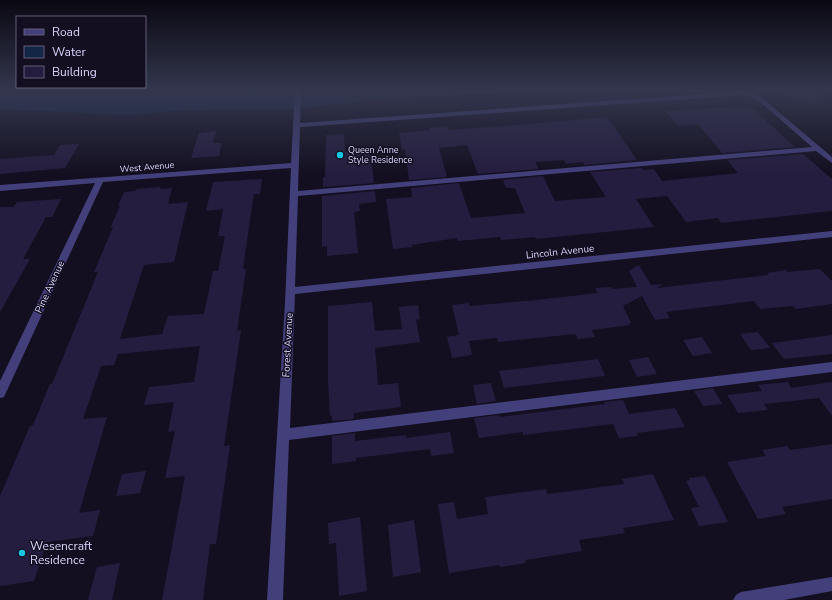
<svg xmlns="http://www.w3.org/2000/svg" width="832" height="600" viewBox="0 0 832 600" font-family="'Nunito Sans',sans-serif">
	<rect width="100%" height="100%" fill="#130f20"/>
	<path fill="#142645" d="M 0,90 L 548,90 L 385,99 L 293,109 L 183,110 L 129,115 L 0,109 Z"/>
	<g fill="#251d3f">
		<path d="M 777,90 L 823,90 L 814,105 L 777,93 Z"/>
		<path d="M 750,106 L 795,147 L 722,153 L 698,124 L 678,126 L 665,111 Z"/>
		<path d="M 607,117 L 637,160 L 584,165 L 583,162 L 566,164 L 564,160 L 535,162 L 539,169 L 478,174 L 467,145 L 439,148 L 447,177 L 409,180 L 405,149 L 402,150 L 399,133 L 430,130 L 429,128 L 448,126 L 449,130 L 530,124 Z"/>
		<path d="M 216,131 L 213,143 L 222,143 L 219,156 L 191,158 L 199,133 Z"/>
		<path d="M 344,134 L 345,152 L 370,150 L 374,183 L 323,187 L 323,177 L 325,177 L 326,135 Z"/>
		<path d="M 79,144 L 65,168 L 0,174 L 0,159 L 54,155 L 60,145 Z"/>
		<path d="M 803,154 L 832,179 L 832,211 L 721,223 L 718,218 L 686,222 L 667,196 L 636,199 L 654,227 L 536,239 L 535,237 L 501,240 L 500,237 L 458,241 L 457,238 L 412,245 L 412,247 L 393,249 L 386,199 L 412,197 L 411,188 L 459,183 L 471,218 L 525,213 L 515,188 L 506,188 L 503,180 L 543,176 L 555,201 L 606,197 L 590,172 L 642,168 L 644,170 L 654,169 L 662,181 L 738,173 L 727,160 Z"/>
		<path d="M 262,179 L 260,194 L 254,194 L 250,220 L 243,269 L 246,269 L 237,331 L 241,330 L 224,446 L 230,445 L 216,544 L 210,544 L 203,600 L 162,600 L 185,476 L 165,478 L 175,431 L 168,432 L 174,402 L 144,405 L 149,387 L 194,382 L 200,346 L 118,354 L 114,365 L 101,366 L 83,419 L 107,417 L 79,513 L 100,510 L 93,536 L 47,542 L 34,581 L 0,586 L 0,496 L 30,426 L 33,425 L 50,384 L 52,384 L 98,272 L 94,272 L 113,227 L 111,227 L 120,205 L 118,206 L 124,192 L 135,191 L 136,189 L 161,187 L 160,189 L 172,188 L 168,204 L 188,202 L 174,262 L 144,265 L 120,339 L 162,334 L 168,316 L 204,314 L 213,271 L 218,271 L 225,236 L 218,236 L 223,209 L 206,211 L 213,182 Z"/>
		<path d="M 375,191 L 376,202 L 359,204 L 360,211 L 354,212 L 358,253 L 327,256 L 327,246 L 322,247 L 322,196 Z"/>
		<path d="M 61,199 L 52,217 L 46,217 L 23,259 L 30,259 L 0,312 L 0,207 L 14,207 L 17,202 Z"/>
		<path d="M 639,265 L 651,285 L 663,284 L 657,288 L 769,275 L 767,273 L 786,270 L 787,272 L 820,269 L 832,281 L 832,304 L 796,309 L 793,306 L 760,309 L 754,301 L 666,312 L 670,318 L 655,320 L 642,296 L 623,306 L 631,323 L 629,323 L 630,325 L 592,330 L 595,337 L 578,339 L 575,334 L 498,342 L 497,338 L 469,341 L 472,355 L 452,358 L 447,337 L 459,335 L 452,305 L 469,303 L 469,306 L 537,300 L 598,293 L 595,288 L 611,287 L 612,289 L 637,287 L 629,271 Z"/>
		<path d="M 372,302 L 375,331 L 402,329 L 399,307 L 418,305 L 420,319 L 416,320 L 420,342 L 375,348 L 378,385 L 398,383 L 401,407 L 354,413 L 354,419 L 332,421 L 332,415 L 330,416 L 328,382 L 328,306 Z"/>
		<path d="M 758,332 L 770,348 L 751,350 L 740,334 Z"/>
		<path d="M 832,335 L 832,354 L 784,359 L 772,343 Z"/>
		<path d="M 702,337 L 712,353 L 693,356 L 683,340 Z"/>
		<path d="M 648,357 L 657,374 L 637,377 L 629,360 Z"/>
		<path d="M 598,359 L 605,376 L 504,388 L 499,371 Z"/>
		<path d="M 788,382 L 791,388 L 832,382 L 832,416 L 819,398 L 764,404 L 768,410 L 738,413 L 727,395 L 762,391 L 758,385 Z"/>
		<path d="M 491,383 L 496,401 L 477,404 L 473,385 Z"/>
		<path d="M 713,388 L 722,404 L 703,406 L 694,391 Z"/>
		<path d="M 623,400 L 629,414 L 675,408 L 685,427 L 637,433 L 638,436 L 619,438 L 613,424 L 523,435 L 523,432 L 479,438 L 474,418 L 499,415 L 500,417 L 605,404 L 604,402 Z"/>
		<path d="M 450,432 L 454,453 L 431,456 L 430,449 L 356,458 L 356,461 L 332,464 L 332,436 L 355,433 L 355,441 L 406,435 L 406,438 Z"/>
		<path d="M 832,444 L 832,499 L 782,507 L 786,514 L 758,519 L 727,462 L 766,456 L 762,450 L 787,446 L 790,450 Z"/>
		<path d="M 146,471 L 140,493 L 116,496 L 122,474 Z"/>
		<path d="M 653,474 L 674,520 L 623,528 L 625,533 L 579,540 L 582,551 L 525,560 L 526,563 L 500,567 L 499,565 L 449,573 L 438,504 L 454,502 L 457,519 L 488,514 L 485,497 L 546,489 L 547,494 L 563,492 L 624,484 L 622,479 Z"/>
		<path d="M 705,476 L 728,522 L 699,526 L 691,508 L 699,507 L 686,481 L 690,480 L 689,478 Z"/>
		<path d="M 360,517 L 367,591 L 339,596 L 336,543 L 329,544 L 328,523 Z"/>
		<path d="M 414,520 L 421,572 L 393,577 L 388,525 Z"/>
		<path d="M 120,563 L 112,600 L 88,600 L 97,567 Z"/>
	</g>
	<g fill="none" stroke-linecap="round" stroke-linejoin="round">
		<g fill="#433f7b" fill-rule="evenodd">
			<path d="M 295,90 L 301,90 L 300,123 L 746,91 L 762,98 L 832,157 L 832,163 L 816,151 L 298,196 L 295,287 L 832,231 L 832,237 L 295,294 L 290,428 L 832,362 L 832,372 L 289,440 L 283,600 L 267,600 L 285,303 L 291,168 L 103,182 L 4,397 L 0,398 L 0,381 L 95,183 L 0,191 L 0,185 L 291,163 ZM 745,95 L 758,100 L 812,147 L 298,191 L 300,127 Z"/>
			<path d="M 832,577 L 832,591 L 784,600 L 733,600 L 736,595 L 741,592 Z"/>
		</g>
	</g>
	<linearGradient id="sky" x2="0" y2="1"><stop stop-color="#0a0812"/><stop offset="0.52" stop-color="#33374e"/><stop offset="1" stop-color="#33374e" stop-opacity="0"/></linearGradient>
	<rect width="832" height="174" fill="url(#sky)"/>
	<g fill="#16c7e3" stroke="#130f20" stroke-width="1.5">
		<circle cx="340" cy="155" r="4"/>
		<circle cx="22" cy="553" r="4"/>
	</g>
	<g text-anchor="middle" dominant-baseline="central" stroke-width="3" stroke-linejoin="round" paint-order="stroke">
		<g font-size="9" fill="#d9d3fb" stroke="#130f20" text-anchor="start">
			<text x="348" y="150">Queen Anne<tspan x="348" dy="10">Style Residence</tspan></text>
		</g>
		<g font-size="9" fill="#d9d3fb" stroke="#130f20">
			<text transform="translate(147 167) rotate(-5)">West Avenue</text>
		</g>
		<g font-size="10" fill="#d9d3fb" stroke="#130f20">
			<text transform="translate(560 252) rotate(-6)">Lincoln Avenue</text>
			<text transform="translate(50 287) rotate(-65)">Pine Avenue</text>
			<text transform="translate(288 345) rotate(-87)">Forest Avenue</text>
		</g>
		<g font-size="12" fill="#d9d3fb" stroke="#130f20" text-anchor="start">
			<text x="30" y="546">Wesencraft<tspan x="30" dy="14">Residence</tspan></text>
		</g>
	</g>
	<rect x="16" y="16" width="130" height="72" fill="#130f20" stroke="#625d78"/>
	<rect x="24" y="29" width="20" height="6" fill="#433f7b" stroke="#625d78"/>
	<text x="52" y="36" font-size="12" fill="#d9d3fb">Road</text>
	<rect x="24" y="46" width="20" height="12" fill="#142645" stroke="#625d78"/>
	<text x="52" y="56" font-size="12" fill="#d9d3fb">Water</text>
	<rect x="24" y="66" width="20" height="12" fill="#251d3f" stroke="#625d78"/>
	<text x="52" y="76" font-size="12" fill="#d9d3fb">Building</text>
</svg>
